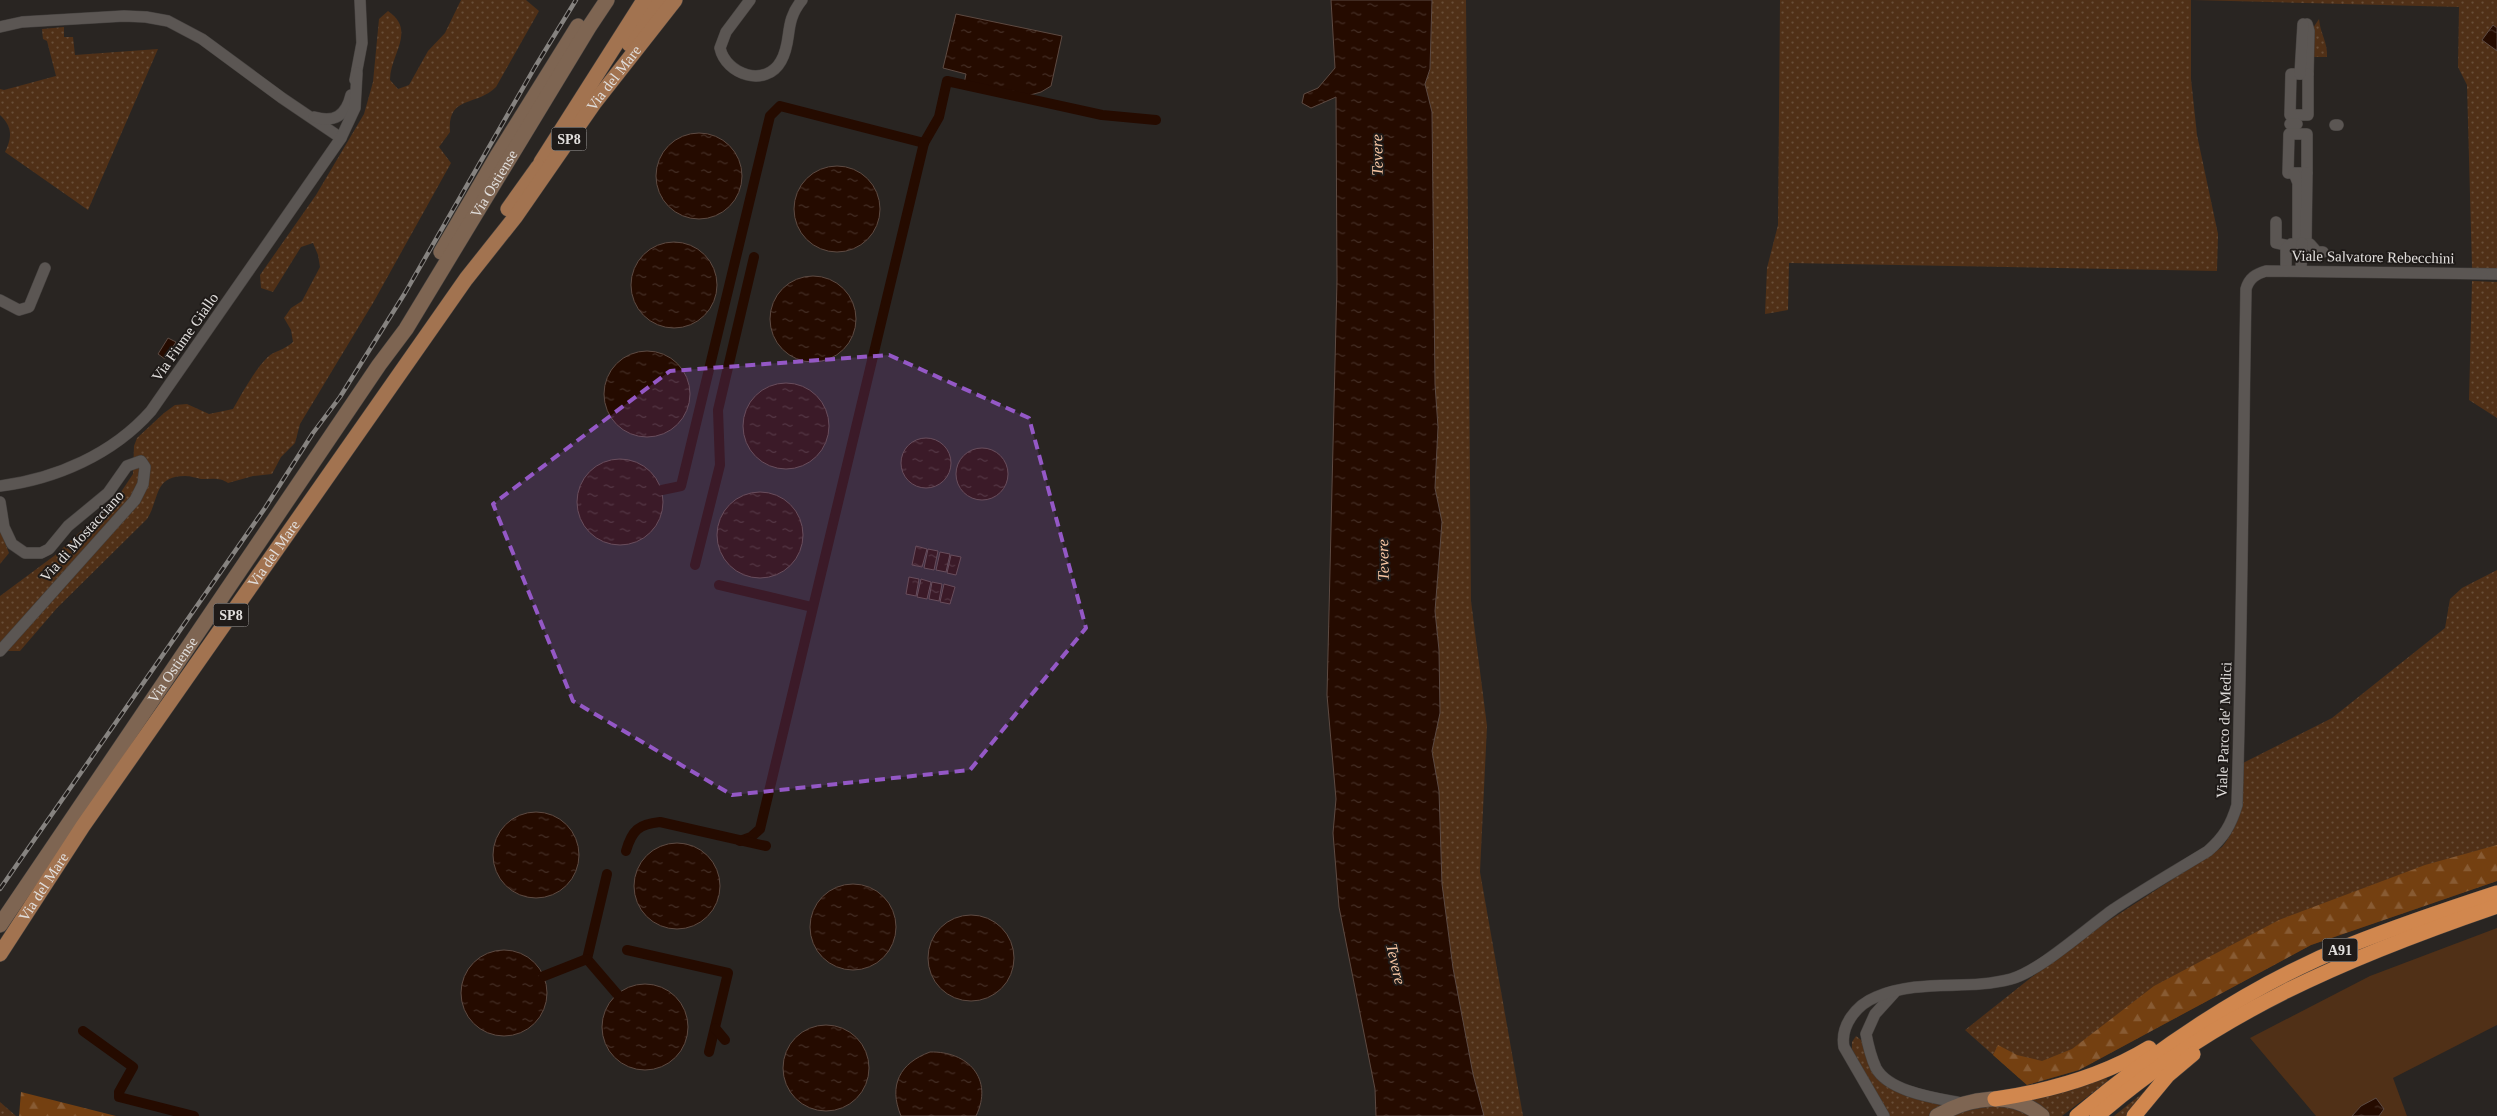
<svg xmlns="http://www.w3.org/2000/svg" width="2497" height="1116" viewBox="0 0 2497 1116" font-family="'Times New Roman',serif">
	<defs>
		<pattern id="green-dots" width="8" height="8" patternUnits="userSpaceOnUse" patternTransform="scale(1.25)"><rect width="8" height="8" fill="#503017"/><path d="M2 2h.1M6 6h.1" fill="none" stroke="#694e38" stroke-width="1.8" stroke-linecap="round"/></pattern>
		<pattern id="forest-firs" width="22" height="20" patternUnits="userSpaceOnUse" patternTransform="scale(1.25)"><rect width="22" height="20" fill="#744011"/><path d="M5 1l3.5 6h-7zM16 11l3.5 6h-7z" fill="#885b33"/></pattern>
		<pattern id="water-ripples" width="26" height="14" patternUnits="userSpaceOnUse" patternTransform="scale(1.25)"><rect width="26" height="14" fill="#250b00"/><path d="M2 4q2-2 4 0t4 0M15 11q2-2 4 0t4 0" fill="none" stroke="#442e25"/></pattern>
	</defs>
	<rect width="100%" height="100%" fill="#292522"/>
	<g fill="url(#green-dots)">
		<path d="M 461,0 L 526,0 L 539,11 L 496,87 C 476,107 447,95 450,132 L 439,147 L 451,163 L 373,303 L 300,424 L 295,443 L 281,457 L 272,474 L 253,476 L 228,483 C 220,477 211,479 201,479 C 196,478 191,476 185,476 C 153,476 160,499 147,519 L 57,608 L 20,651 L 0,651 L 0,596 L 54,556 L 117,498 L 133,474 L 134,446 L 137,438 L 164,413 L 175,405 L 187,404 L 209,414 L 233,409 C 241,395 257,366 269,356 C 275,351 284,350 293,342 L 291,330 L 284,318 L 291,308 L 302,301 L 320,267 L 318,255 L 313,243 L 301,247 L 273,292 L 261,288 L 260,275 L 316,195 L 364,114 L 373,82 L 379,19 L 388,11 C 417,31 390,54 390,80 L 398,89 L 409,85 L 428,51 L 445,33 Z"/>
		<path d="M 1432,0 L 1466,0 L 1471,601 L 1487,726 L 1480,872 L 1523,1116 L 1484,1116 L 1473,1074 L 1453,968 L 1442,884 L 1439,792 L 1432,751 L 1440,713 L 1439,650 L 1435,611 L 1442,522 L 1435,488 L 1438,427 L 1435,384 L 1432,112 L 1425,84 L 1430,69 Z"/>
		<path d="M 1780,0 L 2191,0 L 2191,79 L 2197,135 L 2218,234 L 2217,271 L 1789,263 L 1788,310 L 1765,314 L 1767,268 L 1778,225 Z"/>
		<path d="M 2193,0 L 2497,0 L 2497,269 L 2472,268 L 2467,85 L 2458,67 L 2459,7 Z"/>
		<path d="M 2319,19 C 2320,33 2328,43 2327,57 L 2312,57 L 2313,28 Z"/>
		<path d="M 64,27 L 64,37 L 73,37 L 75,55 L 158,49 L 88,210 L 5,152 C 12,138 13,127 0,115 L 0,89 L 4,90 L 56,76 L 47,41 L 43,39 L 42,29 Z"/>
		<path d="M 2472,281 L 2497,282 L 2497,418 L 2469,400 Z"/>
		<path d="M 0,529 L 9,553 L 0,564 Z"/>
		<path d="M 2497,570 L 2497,881 L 2311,945 L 2079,1070 L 2027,1085 L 1965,1030 L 2076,942 L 2222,847 C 2245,818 2241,798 2243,763 L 2332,718 L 2445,628 L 2450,599 L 2462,588 Z"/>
		<path d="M 1856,1036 L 1865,1043 L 1877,1076 L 1945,1105 L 1928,1116 L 1889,1116 L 1852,1049 L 1852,1042 Z"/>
		<path d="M 2106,1078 L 2108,1081 L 2062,1116 L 2049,1116 L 2026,1100 L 2044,1097 Z"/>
		<path d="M 2149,1088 L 2130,1116 L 2114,1116 Z"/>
		<path d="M 0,1102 L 16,1116 L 0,1116 Z"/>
		<path d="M 2002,1104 L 2032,1116 L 1948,1116 L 1955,1112 Z"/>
	</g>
	<g fill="url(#forest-firs)">
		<path d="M 2497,845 L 2497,881 L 2311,945 L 2079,1070 L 2027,1085 L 1993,1055 L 1998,1045 L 2017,1055 L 2042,1061 L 2072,1049 L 2154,986 L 2279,920 L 2425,865 Z"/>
		<path d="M 21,1092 L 116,1116 L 19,1116 Z"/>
	</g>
	<path fill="#503017" d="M 2497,928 L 2497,1025 L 2393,1078 L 2407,1116 L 2379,1116 L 2384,1109 L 2376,1098 L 2361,1106 L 2352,1116 L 2316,1116 L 2250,1038 L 2370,976 Z"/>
	<g fill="url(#water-ripples)" stroke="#5d4a42">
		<path d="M 1331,0 L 1432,0 L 1430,69 L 1425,84 L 1432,112 L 1435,384 L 1438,427 L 1435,488 L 1442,522 L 1435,611 L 1439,650 L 1440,713 L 1432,751 L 1439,791 L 1442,884 L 1453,968 L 1473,1074 L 1484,1116 L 1376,1116 L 1375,1089 L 1339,907 L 1333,833 L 1336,799 L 1327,695 L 1337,280 L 1336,97 L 1311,108 L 1302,103 L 1304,94 L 1318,88 L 1335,68 Z"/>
		<path d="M 956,14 L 1062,36 L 1051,86 L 1041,92 L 1023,97 L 964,84 L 966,74 L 943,68 Z"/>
		<path d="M 2493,25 L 2497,28 L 2497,51 L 2482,40 Z"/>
		<circle cx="699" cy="176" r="43"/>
		<circle cx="837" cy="209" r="43"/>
		<circle cx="674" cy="285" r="43"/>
		<circle cx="813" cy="319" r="43"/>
		<path d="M 168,338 L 176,342 L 165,359 L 158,354 Z"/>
		<circle cx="647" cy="394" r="43"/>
		<circle cx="786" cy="426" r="43"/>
		<circle cx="926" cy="463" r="25"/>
		<circle cx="982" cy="474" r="26"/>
		<circle cx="620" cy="502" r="43"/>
		<circle cx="760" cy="535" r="43"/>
		<path d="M 916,546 L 927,549 L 922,567 L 912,565 Z"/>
		<path d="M 928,549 L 938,551 L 934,570 L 924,568 Z"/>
		<path d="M 940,552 L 950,554 L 946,572 L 936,570 Z"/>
		<path d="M 951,555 L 961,557 L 956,575 L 947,573 Z"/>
		<path d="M 909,577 L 919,579 L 916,596 L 906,594 Z"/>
		<path d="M 921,579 L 931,582 L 927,599 L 917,597 Z"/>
		<path d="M 932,582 L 942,584 L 939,601 L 929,599 Z"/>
		<path d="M 944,584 L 955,587 L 950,604 L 940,602 Z"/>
		<circle cx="536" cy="855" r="43"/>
		<circle cx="677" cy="886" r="43"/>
		<circle cx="853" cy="927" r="43"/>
		<circle cx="971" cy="958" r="43"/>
		<circle cx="504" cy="993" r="43"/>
		<circle cx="645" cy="1027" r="43"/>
		<circle cx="826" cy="1068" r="43"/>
		<path d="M 930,1052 C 968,1051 994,1079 976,1116 L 901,1116 C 888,1085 900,1063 930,1052 Z"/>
		<path d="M 2376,1098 L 2384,1109 L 2379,1116 L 2352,1116 L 2361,1106 Z"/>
	</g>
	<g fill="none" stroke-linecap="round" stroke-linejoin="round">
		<g stroke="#250b00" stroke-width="10">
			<path d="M 662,490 L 681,486 L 770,116 L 780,106 L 924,143 L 939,117 L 947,81 L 1102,115 L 1156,120"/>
			<path d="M 695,565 L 720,465 L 718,410 L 754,257"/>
			<path d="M 719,585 L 812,607"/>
			<path d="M 740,841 L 751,837 L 760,829 L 924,143"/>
			<path d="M 626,851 C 632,830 639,824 660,822 L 766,846"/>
			<path d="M 607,874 L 587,959 L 617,994"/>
			<path d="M 627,950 L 728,973 L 709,1052"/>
			<path d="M 544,976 L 587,959"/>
			<path d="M 715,1028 L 725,1040"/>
			<path d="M 83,1031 L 133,1067 L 119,1092 L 119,1097 L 194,1116"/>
		</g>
		<g stroke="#44403e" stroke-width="12">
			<g id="street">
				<path d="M 750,0 L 726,32 L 720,48 C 726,75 766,88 781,61 C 793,40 783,23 802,0"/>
				<path d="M 2307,24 L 2309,31 L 2308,74"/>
				<path d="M 0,27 L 22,22 L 124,16 L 146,17 L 168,21 L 202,39 L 282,98 L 341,138"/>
				<path d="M 2291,74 L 2308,74 L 2308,115 L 2290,115 Z"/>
				<path d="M 2300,74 L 2303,24"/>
				<path d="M 355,80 L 362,43 L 360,0"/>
				<path d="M 314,117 C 334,123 346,116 351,95"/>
				<path d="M 2290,124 L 2297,124"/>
				<path d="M 2335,125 L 2338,125"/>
				<path d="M 2289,134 L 2307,134 L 2307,173 L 2288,173 Z"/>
				<path d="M 2294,173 L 2298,183 L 2298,243"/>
				<path d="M 2276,222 L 2276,243 L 2289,246"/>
				<path d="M 2306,243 L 2307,173"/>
				<path d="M 2286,271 L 2286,248 L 2291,244 L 2310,244 L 2317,252 L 2323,252"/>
				<path d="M 2301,271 L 2302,243"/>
				<path d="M 0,300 L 19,310 L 29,307 L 45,268"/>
				<path d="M 0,486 C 56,479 113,454 151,411 L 341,138 L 355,108 L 357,73"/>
				<path d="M 0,502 L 4,527 L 12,544 L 25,553 L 41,553 L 49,549 L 68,526 L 108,493 L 127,466 L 141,461 L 145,467 L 143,484 L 135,500 L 0,651"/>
				<path d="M 1895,992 L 1875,1014 L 1866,1034 C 1868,1045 1871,1057 1876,1068 C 1889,1092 1936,1098 1961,1103"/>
				<path d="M 1884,1116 L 1844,1047 C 1840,1026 1856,1005 1876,997 C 1922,978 1966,991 2011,979 C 2040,971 2087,928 2114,909 C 2144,889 2177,870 2208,851 C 2224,837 2231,825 2237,805 C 2242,633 2243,461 2246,289 C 2249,278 2256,274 2266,271 L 2497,274"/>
			</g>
		</g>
		<g stroke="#44403e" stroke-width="16">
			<g id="secondary">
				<path d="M 441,252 L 497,156 L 578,26"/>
				<path id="s1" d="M 0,925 L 379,365 L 406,329 L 589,27 L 607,0"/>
				<path d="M 1937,1116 C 1969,1097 2012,1090 2042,1116"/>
			</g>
		</g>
		<g stroke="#44403e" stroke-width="16">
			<g id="primary">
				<path d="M 629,44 L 660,0"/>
				<path d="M 541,162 L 644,0"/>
				<path d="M 508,209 L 538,167"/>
				<path id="s2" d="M 0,954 L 83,826 L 466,279 L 516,216 L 595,102 L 675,0"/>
			</g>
		</g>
		<g stroke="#44403e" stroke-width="16">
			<g id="highway">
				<path d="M 1995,1099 C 2049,1091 2103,1076 2149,1048"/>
				<path d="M 2077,1116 C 2159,1047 2250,985 2350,945 C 2398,926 2448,909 2497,893"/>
				<path d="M 2097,1116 C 2217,1012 2348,957 2497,906"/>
				<path d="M 2134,1116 L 2168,1075 L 2193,1054"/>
			</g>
		</g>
		<use href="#street" stroke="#5b5653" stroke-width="11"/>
		<use href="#secondary" stroke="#7e6552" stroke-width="15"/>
		<use href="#primary" stroke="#a27350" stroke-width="15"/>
		<use href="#highway" stroke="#d1874e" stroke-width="15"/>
		<g stroke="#868380" stroke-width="4.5">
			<path id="rail" d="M 0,889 L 265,508 L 313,433 L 340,397 L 405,293 L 535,67 L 576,0"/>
		</g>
		<use href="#rail" stroke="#1f1b19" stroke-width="2.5" stroke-dasharray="8" stroke-linecap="butt"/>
	</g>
	<path fill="#9458c6" fill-opacity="0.2" stroke="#9458c6" stroke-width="4" stroke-dasharray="10 6" stroke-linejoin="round" d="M 889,355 L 1029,418 L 1086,628 L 970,770 L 732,795 L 573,701 L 493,504 L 670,371 Z"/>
	<g text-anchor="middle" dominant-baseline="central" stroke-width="4" stroke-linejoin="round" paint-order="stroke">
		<g fill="#1f1b19" stroke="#a7a4a2" stroke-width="1">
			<rect x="551.5" y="127.5" width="35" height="23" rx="4"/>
			<rect x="213.5" y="603.5" width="35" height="23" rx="4"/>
			<rect x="2322.5" y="938.5" width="35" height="23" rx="4"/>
		</g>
		<g font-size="14" font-weight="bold" fill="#e1dedc">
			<text x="569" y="139">SP8</text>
			<text x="231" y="615">SP8</text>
			<text x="2340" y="950">A91</text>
		</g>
		<g font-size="15" fill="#e1dedc" stroke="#1f1b19">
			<text stroke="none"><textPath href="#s2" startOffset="1070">Via del Mare</textPath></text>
			<text stroke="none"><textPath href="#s1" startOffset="891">Via Ostiense</textPath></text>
			<text transform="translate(2373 257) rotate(1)">Viale Salvatore Rebecchini</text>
			<text transform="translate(185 337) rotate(-55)">Via Fiume Giallo</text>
			<text transform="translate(82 536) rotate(-48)">Via di Mostacciano</text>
			<text stroke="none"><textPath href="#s2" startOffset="485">Via del Mare</textPath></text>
			<text stroke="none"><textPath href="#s1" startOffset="308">Via Ostiense</textPath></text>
			<text transform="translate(2224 730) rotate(-88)">Viale Parco de' Medici</text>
			<text stroke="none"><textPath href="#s2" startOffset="80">Via del Mare</textPath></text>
		</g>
		<g font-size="16" font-style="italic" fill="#f9c7a4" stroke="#1f1b19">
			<text transform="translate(1377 155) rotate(-91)">Tevere</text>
			<text transform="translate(1383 560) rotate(-91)">Tevere</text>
			<text transform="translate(1396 964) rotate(77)">Tevere</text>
		</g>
	</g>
</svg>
